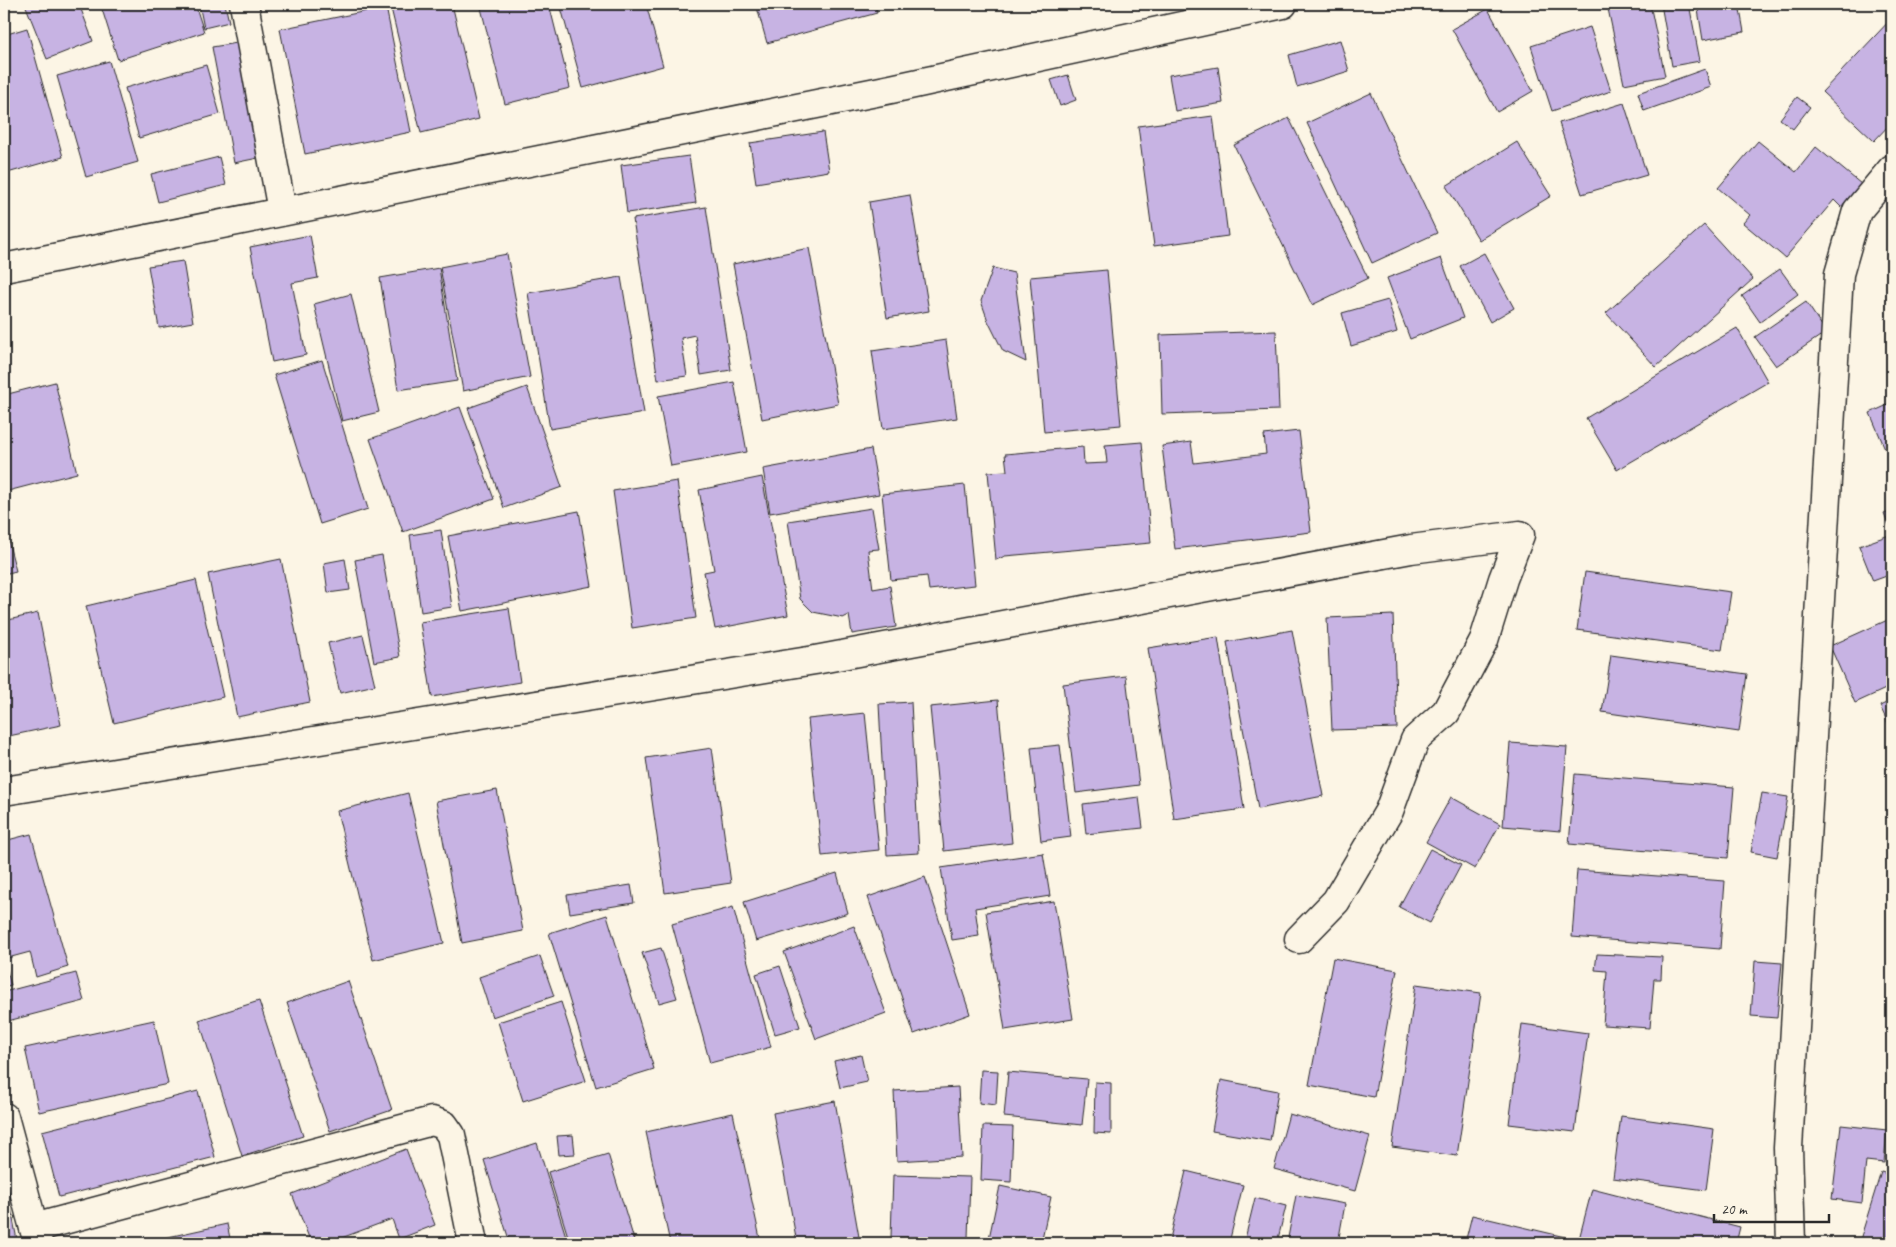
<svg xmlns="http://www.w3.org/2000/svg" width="1896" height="1247" viewBox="0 0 1896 1247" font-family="Caveat,sans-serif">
	<rect width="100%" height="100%" fill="#fcf5e5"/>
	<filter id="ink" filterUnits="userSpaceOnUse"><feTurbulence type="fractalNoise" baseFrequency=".02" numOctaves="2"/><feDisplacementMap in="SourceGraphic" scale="10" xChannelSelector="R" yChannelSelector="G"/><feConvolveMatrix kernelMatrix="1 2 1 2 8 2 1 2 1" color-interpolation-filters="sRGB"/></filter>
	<g filter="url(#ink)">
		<g fill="#c7b3e3" stroke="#2b2b2b">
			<path d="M 25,4 L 79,4 L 93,41 L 47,59 Z"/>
			<path d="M 108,4 L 195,4 L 204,32 L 118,60 L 101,6 Z"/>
			<path d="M 199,4 L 225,4 L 229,22 L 204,28 Z"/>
			<path d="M 390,4 L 452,4 L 479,119 L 421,133 Z"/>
			<path d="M 480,4 L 549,4 L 570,88 L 505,104 Z"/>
			<path d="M 560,4 L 646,4 L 663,66 L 583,88 Z"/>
			<path d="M 756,4 L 875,4 L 877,13 L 767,43 Z"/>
			<path d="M 1607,4 L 1650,4 L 1665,76 L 1624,84 Z"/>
			<path d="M 1661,4 L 1689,4 L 1700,61 L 1672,66 Z"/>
			<path d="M 1697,4 L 1739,4 L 1744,32 L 1703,40 Z"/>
			<path d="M 386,7 L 411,132 L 305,154 L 280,29 Z"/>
			<path d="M 1488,9 L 1533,91 L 1497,112 L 1452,29 Z"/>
			<path d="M 1892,18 L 1892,122 L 1874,141 L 1822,92 Z"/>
			<path d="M 1590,27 L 1611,91 L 1552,111 L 1531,46 Z"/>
			<path d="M 27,28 L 63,157 L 4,174 L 4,35 Z"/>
			<path d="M 1340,40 L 1349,71 L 1297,87 L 1289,55 Z"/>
			<path d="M 237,43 L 258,158 L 234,163 L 212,47 Z"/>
			<path d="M 109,61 L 138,162 L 86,177 L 57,76 Z"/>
			<path d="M 206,65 L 220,114 L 139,138 L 125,88 Z"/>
			<path d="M 1218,67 L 1223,103 L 1175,111 L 1169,75 Z"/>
			<path d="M 1705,69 L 1711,87 L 1644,111 L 1638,93 Z"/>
			<path d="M 1068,75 L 1076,100 L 1060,106 L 1051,80 Z"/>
			<path d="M 1371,93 L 1437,233 L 1372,263 L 1307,123 Z"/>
			<path d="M 1797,97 L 1810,107 L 1793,129 L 1780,119 Z"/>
			<path d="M 1624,103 L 1647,175 L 1582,194 L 1559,123 Z"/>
			<path d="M 1213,116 L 1228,236 L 1154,246 L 1138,126 Z"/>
			<path d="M 1289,118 L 1368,278 L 1312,305 L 1234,145 Z"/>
			<path d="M 823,132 L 829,171 L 756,183 L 750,143 Z"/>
			<path d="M 1758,141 L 1796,172 L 1816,147 L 1861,184 L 1841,207 L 1834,200 L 1785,258 L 1743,223 L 1750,215 L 1718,188 Z"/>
			<path d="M 1517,142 L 1551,196 L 1479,240 L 1446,186 Z"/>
			<path d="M 689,156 L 696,203 L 627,213 L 621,165 Z"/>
			<path d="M 219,157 L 226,185 L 158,202 L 151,174 Z"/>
			<path d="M 910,195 L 929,311 L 887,318 L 869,202 Z"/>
			<path d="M 706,207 L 731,370 L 701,375 L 695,335 L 681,338 L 687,376 L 658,380 L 633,219 Z"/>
			<path d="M 1704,225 L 1753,279 L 1656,367 L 1606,313 Z"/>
			<path d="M 310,235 L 318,278 L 292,283 L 306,355 L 272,362 L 250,247 Z"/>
			<path d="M 809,248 L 838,404 L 762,419 L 733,264 Z"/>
			<path d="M 1484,253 L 1514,308 L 1490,322 L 1460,266 Z"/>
			<path d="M 507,254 L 530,377 L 463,391 L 440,267 Z"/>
			<path d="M 1441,258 L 1463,318 L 1410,339 L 1387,278 Z"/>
			<path d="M 183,261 L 193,322 L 159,328 L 148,266 Z"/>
			<path d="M 439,268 L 457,381 L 398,390 L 380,278 Z"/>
			<path d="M 993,268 L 1014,273 L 1026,362 L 1003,351 L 988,321 L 981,301 Z"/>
			<path d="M 1780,269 L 1798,294 L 1760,322 L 1742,296 Z"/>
			<path d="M 1107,270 L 1121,425 L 1044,432 L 1030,277 Z"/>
			<path d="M 621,277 L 644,413 L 550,429 L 528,293 Z"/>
			<path d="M 351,294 L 379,412 L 342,421 L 314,304 Z"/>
			<path d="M 1388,300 L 1397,332 L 1351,346 L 1342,313 Z"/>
			<path d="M 1806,302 L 1826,332 L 1776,366 L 1755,337 Z"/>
			<path d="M 1737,328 L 1768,382 L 1617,470 L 1586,418 Z"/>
			<path d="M 1276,331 L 1279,410 L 1162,414 L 1160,335 Z"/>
			<path d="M 946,340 L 957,418 L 883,429 L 872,351 Z"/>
			<path d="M 322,360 L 368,509 L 320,524 L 274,375 Z"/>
			<path d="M 55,382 L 77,473 L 4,492 L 4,395 Z"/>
			<path d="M 734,382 L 747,452 L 671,466 L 658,396 Z"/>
			<path d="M 527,387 L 562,487 L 504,508 L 468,408 Z"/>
			<path d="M 1892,403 L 1892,465 L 1870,413 Z"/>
			<path d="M 460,407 L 494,499 L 403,532 L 370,439 Z"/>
			<path d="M 1299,431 L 1311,532 L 1175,549 L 1162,446 L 1191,442 L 1194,463 L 1266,454 L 1264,435 Z"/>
			<path d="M 1142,442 L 1151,543 L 1005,556 L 996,560 L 988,472 L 1007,471 L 1005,454 L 1083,447 L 1084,464 L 1107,463 L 1105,445 Z"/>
			<path d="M 871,449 L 879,494 L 770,513 L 763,469 Z"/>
			<path d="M 762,477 L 788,615 L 715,629 L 704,572 L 714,570 L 699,490 Z"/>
			<path d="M 677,481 L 696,618 L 632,628 L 613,491 Z"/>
			<path d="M 965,485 L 975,585 L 929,590 L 927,576 L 891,580 L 882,494 Z"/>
			<path d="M 872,508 L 879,549 L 868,550 L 873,589 L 890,586 L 896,627 L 852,634 L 849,615 L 843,618 L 813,612 L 800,599 L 788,521 Z"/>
			<path d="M 1892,510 L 1892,533 L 1884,513 Z"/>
			<path d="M 579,511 L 592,586 L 462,611 L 448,536 Z"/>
			<path d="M 5,529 L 16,571 L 4,574 L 4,530 Z"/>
			<path d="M 441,530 L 452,607 L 421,612 L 410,535 Z"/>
			<path d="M 1892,534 L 1892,574 L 1873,581 L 1859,546 Z"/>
			<path d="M 382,555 L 400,657 L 374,662 L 355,560 Z"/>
			<path d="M 281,559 L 310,702 L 237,717 L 208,574 Z"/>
			<path d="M 345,559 L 350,590 L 328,593 L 324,563 Z"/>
			<path d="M 1585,572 L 1731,592 L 1722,650 L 1577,630 Z"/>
			<path d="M 196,580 L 223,697 L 114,723 L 86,606 Z"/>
			<path d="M 509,608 L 520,682 L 432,697 L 420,622 Z"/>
			<path d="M 38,613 L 61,725 L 4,737 L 4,621 Z"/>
			<path d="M 1393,615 L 1397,728 L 1332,730 L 1327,618 Z"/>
			<path d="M 1892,618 L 1892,686 L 1855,703 L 1830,646 Z"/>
			<path d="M 1292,630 L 1323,796 L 1258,809 L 1227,642 Z"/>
			<path d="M 363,635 L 375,685 L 340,693 L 328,643 Z"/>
			<path d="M 1218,637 L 1244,809 L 1174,819 L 1148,648 Z"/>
			<path d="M 1611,655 L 1747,674 L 1739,732 L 1602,712 Z"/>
			<path d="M 1126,676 L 1139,785 L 1076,793 L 1063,684 Z"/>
			<path d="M 998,700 L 1012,843 L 944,851 L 930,707 Z"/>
			<path d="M 1892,700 L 1892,732 L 1880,706 Z"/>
			<path d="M 911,702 L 919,853 L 887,855 L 879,704 Z"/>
			<path d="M 865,713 L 879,850 L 822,856 L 808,719 Z"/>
			<path d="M 1510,743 L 1567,747 L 1560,831 L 1503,826 Z"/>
			<path d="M 1060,745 L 1071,837 L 1041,841 L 1031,748 Z"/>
			<path d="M 712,748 L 731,883 L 665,893 L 646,758 Z"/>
			<path d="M 1575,774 L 1734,787 L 1728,858 L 1569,844 Z"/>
			<path d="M 497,790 L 523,931 L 462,943 L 436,801 Z"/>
			<path d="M 408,793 L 444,943 L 373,960 L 337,811 Z"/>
			<path d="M 1762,793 L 1788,797 L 1777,857 L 1751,852 Z"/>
			<path d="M 1139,797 L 1143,828 L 1086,834 L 1083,804 Z"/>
			<path d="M 1451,797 L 1500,824 L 1475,869 L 1426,842 Z"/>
			<path d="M 31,834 L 68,967 L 36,977 L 30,952 L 4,959 L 4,841 Z"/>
			<path d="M 1430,849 L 1461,865 L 1430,923 L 1399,907 Z"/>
			<path d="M 1043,853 L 1050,896 L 975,908 L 979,936 L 952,940 L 941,868 Z"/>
			<path d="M 1577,870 L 1725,881 L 1720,949 L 1572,937 Z"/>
			<path d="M 837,873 L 848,913 L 756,941 L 744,902 Z"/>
			<path d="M 925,877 L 970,1014 L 914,1034 L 868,897 Z"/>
			<path d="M 631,885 L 634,903 L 570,913 L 567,895 Z"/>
			<path d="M 1054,901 L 1073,1019 L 1005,1030 L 986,912 Z"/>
			<path d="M 733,907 L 771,1047 L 710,1063 L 672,924 Z"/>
			<path d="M 607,915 L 654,1069 L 596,1087 L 549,933 Z"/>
			<path d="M 854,926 L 886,1013 L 816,1039 L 784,952 Z"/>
			<path d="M 661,948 L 677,998 L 659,1003 L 642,953 Z"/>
			<path d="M 1597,954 L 1662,957 L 1661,979 L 1654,979 L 1650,1028 L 1603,1025 L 1607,971 L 1595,970 Z"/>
			<path d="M 540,956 L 554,996 L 492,1017 L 479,977 Z"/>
			<path d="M 1333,958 L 1397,970 L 1374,1097 L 1309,1085 Z"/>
			<path d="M 4,961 L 11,985 L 4,987 Z"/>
			<path d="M 1755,961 L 1782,963 L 1777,1018 L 1751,1016 Z"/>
			<path d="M 780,966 L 800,1027 L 775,1034 L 756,974 Z"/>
			<path d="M 76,973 L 84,1001 L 4,1022 L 4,992 Z"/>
			<path d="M 348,981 L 392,1110 L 330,1131 L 287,1003 Z"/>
			<path d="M 1416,984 L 1481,993 L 1457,1156 L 1392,1147 Z"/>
			<path d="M 259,1001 L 303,1136 L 242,1156 L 199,1020 Z"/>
			<path d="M 561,1002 L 586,1081 L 523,1101 L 498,1022 Z"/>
			<path d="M 154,1020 L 168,1084 L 39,1112 L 25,1048 Z"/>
			<path d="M 1522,1024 L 1588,1033 L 1575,1132 L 1509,1124 Z"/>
			<path d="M 861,1055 L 867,1082 L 840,1088 L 834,1061 Z"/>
			<path d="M 981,1070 L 998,1071 L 996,1105 L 979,1103 Z"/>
			<path d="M 1008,1072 L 1087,1079 L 1082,1125 L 1004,1117 Z"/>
			<path d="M 1221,1080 L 1278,1091 L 1270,1141 L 1212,1131 Z"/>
			<path d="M 1095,1082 L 1111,1083 L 1111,1134 L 1094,1133 Z"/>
			<path d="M 958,1087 L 962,1157 L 897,1161 L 894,1091 Z"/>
			<path d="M 198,1091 L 215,1157 L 59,1197 L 42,1131 Z"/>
			<path d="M 835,1101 L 859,1237 L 825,1243 L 797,1243 L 773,1113 Z"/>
			<path d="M 733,1113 L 761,1243 L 670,1243 L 646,1132 Z"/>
			<path d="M 1289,1114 L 1370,1136 L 1355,1191 L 1274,1169 Z"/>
			<path d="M 1621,1116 L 1714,1129 L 1706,1190 L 1613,1178 Z"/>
			<path d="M 1841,1125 L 1887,1130 L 1884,1163 L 1866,1161 L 1862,1203 L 1832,1199 Z"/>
			<path d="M 983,1126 L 1013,1127 L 1011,1182 L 981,1180 Z"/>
			<path d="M 573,1135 L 575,1154 L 559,1155 L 557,1136 Z"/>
			<path d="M 537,1143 L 568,1243 L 510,1243 L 484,1160 Z"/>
			<path d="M 406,1149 L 435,1225 L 399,1239 L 392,1219 L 328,1243 L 311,1243 L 292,1194 Z"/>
			<path d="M 608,1154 L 635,1243 L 570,1243 L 548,1172 Z"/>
			<path d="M 1186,1171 L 1243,1185 L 1229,1243 L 1169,1243 Z"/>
			<path d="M 1881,1172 L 1892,1175 L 1892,1243 L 1859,1243 Z"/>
			<path d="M 893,1175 L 970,1177 L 968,1238 L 891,1237 Z"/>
			<path d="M 1000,1186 L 1051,1197 L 1041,1243 L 988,1243 Z"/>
			<path d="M 7,1188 L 17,1240 L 4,1242 L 4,1189 Z"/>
			<path d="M 1592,1189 L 1740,1227 L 1736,1243 L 1578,1243 Z"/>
			<path d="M 1296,1195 L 1345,1204 L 1338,1243 L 1287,1243 Z"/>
			<path d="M 1255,1198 L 1286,1206 L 1277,1243 L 1244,1243 Z"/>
			<path d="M 1472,1215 L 1565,1237 L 1564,1243 L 1465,1243 Z"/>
			<path d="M 227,1224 L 231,1243 L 141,1243 Z"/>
		</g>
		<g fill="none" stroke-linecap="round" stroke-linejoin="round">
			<g stroke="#2b2b2b" stroke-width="31">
				<g id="minor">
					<path d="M 244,4 L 282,211"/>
					<path d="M 4,268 L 891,89 L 1283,4"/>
					<path d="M 4,791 L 815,660 L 1411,549 L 1520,535 L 1503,579 L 1484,640 L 1446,712 L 1415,740 L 1389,811 L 1336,901 L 1299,939"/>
					<path d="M 4,1117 L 38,1243"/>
					<path d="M 34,1228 L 432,1121 L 444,1125 L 451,1135 L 473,1243"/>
					<path d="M 1791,1243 L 1788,1148 L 1839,274 L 1857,211 L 1892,169"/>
				</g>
			</g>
			<use href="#minor" stroke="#fcf5e5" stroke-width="28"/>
		</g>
	</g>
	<rect width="1896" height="1247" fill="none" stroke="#fcf5e5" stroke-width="20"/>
	<rect x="10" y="10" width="1876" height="1227" fill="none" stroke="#2b2b2b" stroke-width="2" filter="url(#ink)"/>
	<path d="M1714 1214v8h115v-8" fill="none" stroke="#2b2b2b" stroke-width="2.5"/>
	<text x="1721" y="1214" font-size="15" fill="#2b2b2b" stroke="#fcf5e5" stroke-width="4" paint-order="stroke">20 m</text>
</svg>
